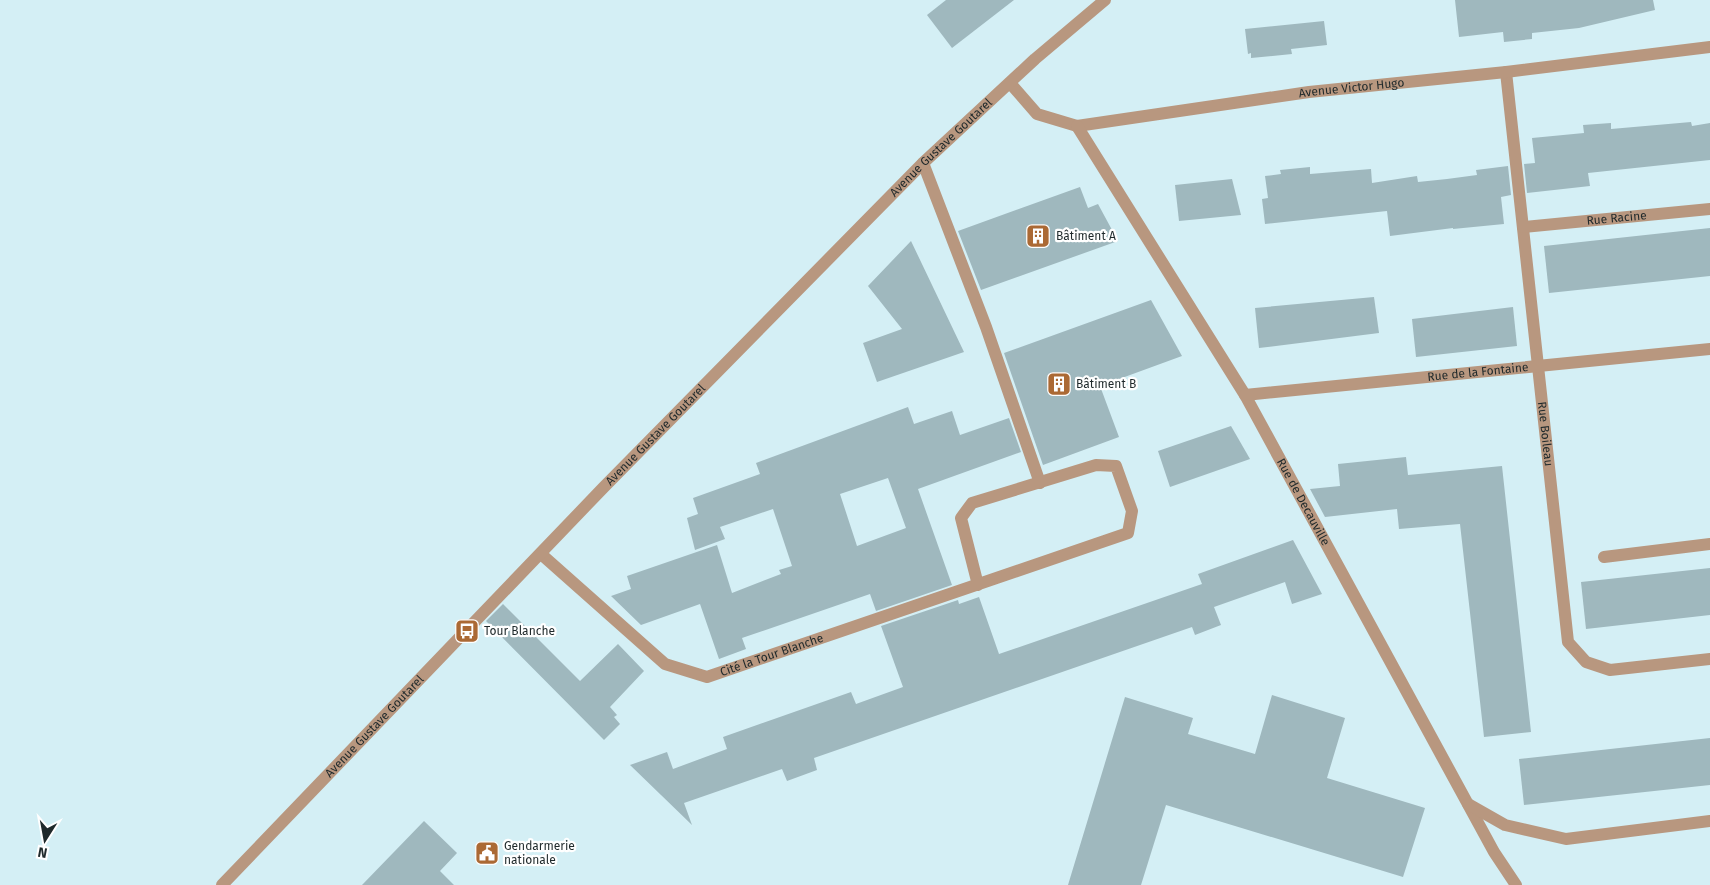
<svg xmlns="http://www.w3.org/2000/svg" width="1710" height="885" viewBox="0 0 1710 885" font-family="'Fira Sans',sans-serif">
	<rect width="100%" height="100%" fill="#d4eff5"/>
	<g fill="#9fb8be" fill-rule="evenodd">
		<path d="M 946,0 L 1014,0 L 952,48 L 927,15 Z"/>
		<path d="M 1455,0 L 1653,0 L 1655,10 L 1579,28 L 1532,33 L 1532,39 L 1504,42 L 1503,32 L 1459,37 Z"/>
		<path d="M 1324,21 L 1327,45 L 1291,49 L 1292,54 L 1251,58 L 1251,53 L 1248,54 L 1245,29 Z"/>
		<path d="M 1691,122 L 1692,126 L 1710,123 L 1710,160 L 1588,173 L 1590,186 L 1527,193 L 1524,164 L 1535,163 L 1532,138 L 1584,133 L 1583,125 L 1611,123 L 1611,129 Z"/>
		<path d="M 1508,166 L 1511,195 L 1501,197 L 1504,224 L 1453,229 L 1453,228 L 1390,236 L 1387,211 L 1265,224 L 1262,199 L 1268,198 L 1265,176 L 1281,174 L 1280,170 L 1310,167 L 1310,174 L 1371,169 L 1372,183 L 1417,176 L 1418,182 L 1447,179 L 1477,175 L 1476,170 Z"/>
		<path d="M 1232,179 L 1241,215 L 1179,221 L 1175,185 Z"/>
		<path d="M 1080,187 L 1088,208 L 1098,204 L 1118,241 L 981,290 L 958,231 Z"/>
		<path d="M 1710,228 L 1710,276 L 1549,293 L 1544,246 Z"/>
		<path d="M 911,241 L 964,352 L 877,382 L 863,343 L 902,329 L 868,286 Z"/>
		<path d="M 1374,297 L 1379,333 L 1259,348 L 1255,308 Z"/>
		<path d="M 1151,300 L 1182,356 L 1100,386 L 1119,437 L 1043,465 L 1004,353 Z"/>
		<path d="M 1513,307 L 1517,346 L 1416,357 L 1412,319 Z"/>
		<path d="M 908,407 L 914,424 L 952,411 L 960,435 L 1009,418 L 1021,452 L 918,489 L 952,585 L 876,611 L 870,594 L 742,638 L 746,649 L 719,659 L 700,604 L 641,625 L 611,596 L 631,589 L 627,576 L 717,545 L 732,593 L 781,574 L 779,570 L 792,566 L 773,509 L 720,527 L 725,539 L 695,550 L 687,518 L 698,514 L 693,498 L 760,474 L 756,463 ZM 888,478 L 906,528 L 857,546 L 840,494 Z"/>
		<path d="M 1231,426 L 1250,459 L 1170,487 L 1158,451 Z"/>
		<path d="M 1406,457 L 1408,475 L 1502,466 L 1531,732 L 1484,737 L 1460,524 L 1399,529 L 1397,509 L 1325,517 L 1310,489 L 1340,486 L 1338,464 Z"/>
		<path d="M 1293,540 L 1322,594 L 1292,604 L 1285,582 L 1214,607 L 1221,625 L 1195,635 L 1192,627 L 814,758 L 817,770 L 787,781 L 782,769 L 684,803 L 692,825 L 630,765 L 667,752 L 673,769 L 727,749 L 723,737 L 851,692 L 856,704 L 903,687 L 881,626 L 958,600 L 959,604 L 979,597 L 999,654 L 1202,584 L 1198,574 Z"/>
		<path d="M 1710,568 L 1710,615 L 1586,629 L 1581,582 Z"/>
		<path d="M 503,604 L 580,681 L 618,644 L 644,671 L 610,707 L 617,715 L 614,717 L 620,724 L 604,740 L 486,621 Z"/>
		<path d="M 1272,695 L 1345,718 L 1327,778 L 1425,808 L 1403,877 L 1166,805 L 1141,885 L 1068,885 L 1125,697 L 1193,718 L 1188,734 L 1255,754 Z"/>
		<path d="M 1710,738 L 1710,785 L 1524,805 L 1519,759 Z"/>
		<path d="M 424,821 L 457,853 L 440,871 L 454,885 L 362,885 Z"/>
	</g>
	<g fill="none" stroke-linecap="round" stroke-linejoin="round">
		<g stroke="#b8977f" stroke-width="12">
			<path d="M 923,163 L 986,327 L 1040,483"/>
			<path d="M 1604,557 L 1710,544"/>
		</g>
		<g stroke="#b8977f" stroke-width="12">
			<path id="s1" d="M 1506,72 L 1568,642 L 1586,662 L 1610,670 L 1710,659"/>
			<path id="s2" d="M 1010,83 L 1037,114 L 1077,126 L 1309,92 L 1506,72 L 1710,47"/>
			<path id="s3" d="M 1077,126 L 1245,395 L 1494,852 L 1516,885"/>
			<path id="s4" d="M 1523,227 L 1710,209"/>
			<path id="s5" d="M 1245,395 L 1710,349"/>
			<path id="s6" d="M 541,554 L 665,664 L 707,677 L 1128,533 L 1132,511 L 1116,466 L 1096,465 L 972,503 L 961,518 L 978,585"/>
			<path d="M 1468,804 L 1505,825 L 1566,839 L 1710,821"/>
			<path id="s7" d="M 222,885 L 603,488 L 923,163 L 1035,59 L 1105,0"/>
		</g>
	</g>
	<defs>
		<g id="building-square" transform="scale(1.25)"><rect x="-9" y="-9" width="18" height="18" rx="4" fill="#ab6934" stroke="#fff"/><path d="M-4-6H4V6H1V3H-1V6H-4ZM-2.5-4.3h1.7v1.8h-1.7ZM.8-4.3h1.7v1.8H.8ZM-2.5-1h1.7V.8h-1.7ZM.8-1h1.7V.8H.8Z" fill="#fff"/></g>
		<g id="bus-square" transform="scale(1.25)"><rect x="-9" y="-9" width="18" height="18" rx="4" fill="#ab6934" stroke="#fff"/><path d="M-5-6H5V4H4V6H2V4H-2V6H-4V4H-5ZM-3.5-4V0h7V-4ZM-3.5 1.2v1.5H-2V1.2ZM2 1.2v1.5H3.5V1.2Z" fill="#fff"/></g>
		<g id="civic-square" transform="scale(1.25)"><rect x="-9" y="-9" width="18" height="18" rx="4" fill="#ab6934" stroke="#fff"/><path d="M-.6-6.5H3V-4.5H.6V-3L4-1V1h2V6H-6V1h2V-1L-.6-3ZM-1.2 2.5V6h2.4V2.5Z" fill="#fff"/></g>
	</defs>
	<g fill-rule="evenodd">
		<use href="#building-square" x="1038" y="236"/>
		<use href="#building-square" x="1059" y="384"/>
		<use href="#bus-square" x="467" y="631"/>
		<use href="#civic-square" x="487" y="853"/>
	</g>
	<g text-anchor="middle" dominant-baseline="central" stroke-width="4.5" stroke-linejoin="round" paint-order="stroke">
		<g font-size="12" fill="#1f292b" stroke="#fff">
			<text stroke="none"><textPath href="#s2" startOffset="360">Avenue Victor Hugo</textPath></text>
			<text stroke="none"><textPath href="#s7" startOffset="1030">Avenue Gustave Goutarel</textPath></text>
			<text stroke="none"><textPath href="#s4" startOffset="94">Rue Racine</textPath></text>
			<text stroke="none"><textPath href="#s5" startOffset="234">Rue de la Fontaine</textPath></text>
			<text stroke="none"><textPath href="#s1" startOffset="364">Rue Boileau</textPath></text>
			<text stroke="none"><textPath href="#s7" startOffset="625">Avenue Gustave Goutarel</textPath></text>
			<text stroke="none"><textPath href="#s3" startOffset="439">Rue de Decauville</textPath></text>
			<text stroke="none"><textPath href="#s6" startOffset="278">Cité la Tour Blanche</textPath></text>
			<text stroke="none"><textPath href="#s7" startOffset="220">Avenue Gustave Goutarel</textPath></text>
		</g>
		<g font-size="12" fill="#1f292b" stroke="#fff" text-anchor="start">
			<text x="1056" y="236">Bâtiment A</text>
			<text x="1076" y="384">Bâtiment B</text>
			<text x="484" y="631">Tour Blanche</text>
			<text x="504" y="846">Gendarmerie<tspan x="504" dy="14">nationale</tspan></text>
		</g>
	</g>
	<g transform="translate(45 840) rotate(191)" stroke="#ffffff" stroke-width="4" paint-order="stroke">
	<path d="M0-4L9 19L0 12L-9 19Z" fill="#1f292b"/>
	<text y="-8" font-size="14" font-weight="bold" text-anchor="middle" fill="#1f292b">N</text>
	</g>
</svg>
